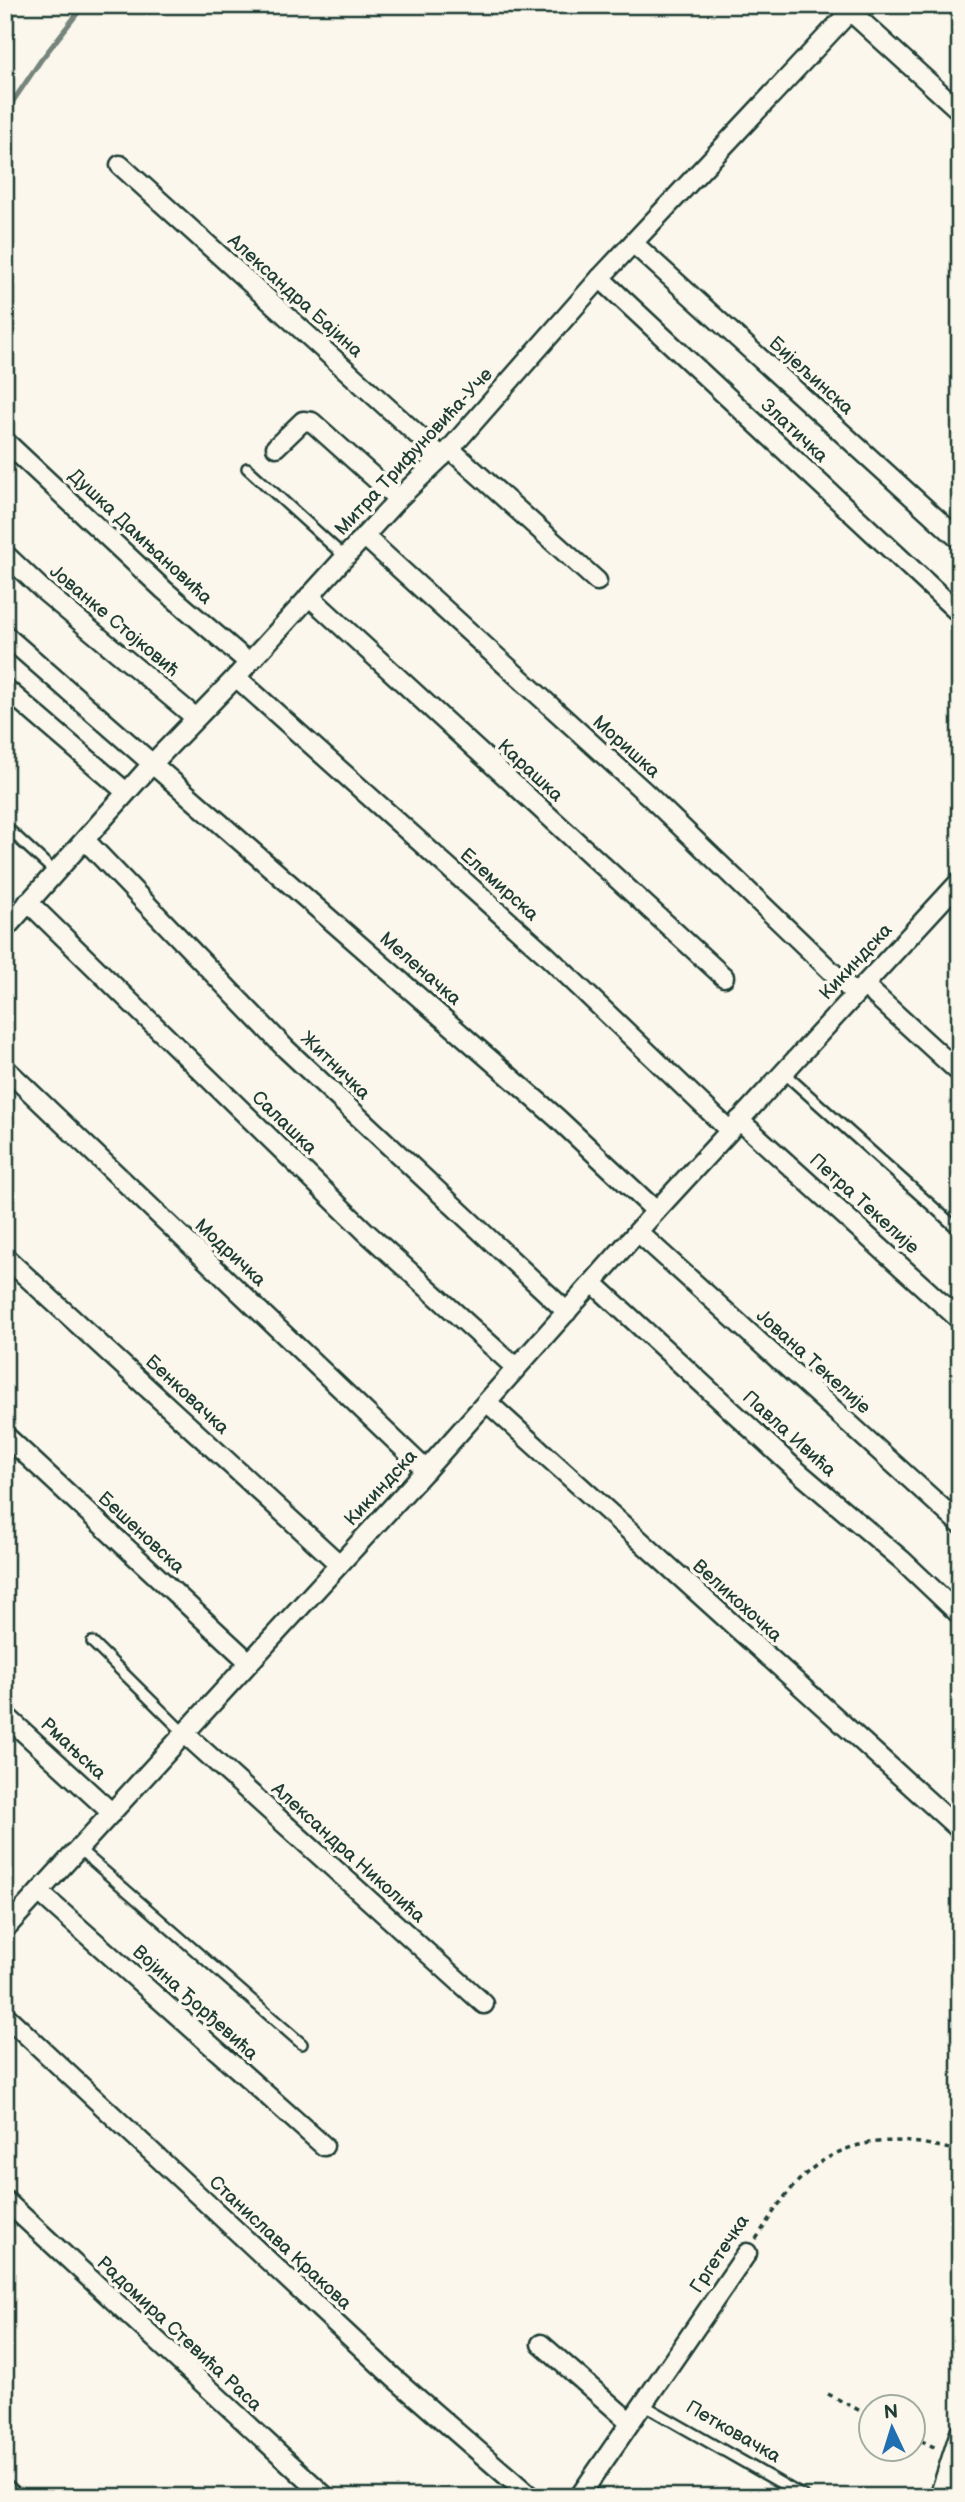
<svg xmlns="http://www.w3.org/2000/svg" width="965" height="2502" viewBox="0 0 965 2502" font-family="'Balsamiq Sans',sans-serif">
	<rect width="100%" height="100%" fill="#fbf7ec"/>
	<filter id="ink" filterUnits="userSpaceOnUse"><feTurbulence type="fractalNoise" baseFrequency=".0143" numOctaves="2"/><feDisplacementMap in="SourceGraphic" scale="14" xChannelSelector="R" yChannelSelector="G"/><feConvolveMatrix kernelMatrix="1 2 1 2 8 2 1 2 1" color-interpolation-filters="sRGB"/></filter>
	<g filter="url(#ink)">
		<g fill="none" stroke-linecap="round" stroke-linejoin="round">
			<path stroke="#74847b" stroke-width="5" d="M 5,113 L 41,60 L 84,5"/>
			<g stroke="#1f3d34" stroke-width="14">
				<g id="service">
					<path d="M 247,468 L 345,557"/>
					<path d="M 5,826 L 56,873"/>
					<path d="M 784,1073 L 960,1231"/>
					<path d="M 92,1642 L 184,1733"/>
					<path d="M 79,1849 L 302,2044"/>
					<path d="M 642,2404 L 805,2497"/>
					<path d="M 945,2478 L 960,2482"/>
				</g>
			</g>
			<g stroke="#1f3d34" stroke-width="23">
				<g id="minor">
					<path d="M 850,11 L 960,111"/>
					<path d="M 120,165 L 442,457"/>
					<path d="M 633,243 L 960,540"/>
					<path d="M 600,278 L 960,614"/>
					<path d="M 5,441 L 164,590 L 248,662"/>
					<path d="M 276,447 L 303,421 L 312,422 L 398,499"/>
					<path d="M 450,449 L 597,581"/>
					<path d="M 364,536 L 648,795 L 855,994"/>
					<path d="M 5,554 L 45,592 L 196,718"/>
					<path d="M 309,596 L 724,977"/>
					<path d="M 5,635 L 557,1118 L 656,1211"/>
					<path d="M 236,677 L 544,953 L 729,1130"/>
					<path d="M 5,688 L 126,792"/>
					<path d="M 85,840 L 286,1049 L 567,1312"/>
					<path d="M 28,902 L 367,1233 L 516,1368"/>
					<path d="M 5,929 L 152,764 L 236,677 L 398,499 L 450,449 L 600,278 L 856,5"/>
					<path d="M 864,985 L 960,1073"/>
					<path d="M 5,1068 L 426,1470"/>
					<path d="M 739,1120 L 960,1320"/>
					<path d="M 638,1232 L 960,1524"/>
					<path d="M 5,1257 L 339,1564"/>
					<path d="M 593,1283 L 795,1469 L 902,1560 L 960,1615"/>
					<path d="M 487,1402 L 960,1830"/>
					<path d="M 5,1435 L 248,1661"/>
					<path d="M 5,1715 L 112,1813"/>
					<path d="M 184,1733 L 484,2004"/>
					<path d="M 39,1892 L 324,2146"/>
					<path d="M 5,1929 L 426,1470 L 656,1211 L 960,881"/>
					<path d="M 5,2015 L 393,2377 L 531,2497"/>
					<path d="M 5,2200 L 326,2497"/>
					<path d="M 541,2344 L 629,2421"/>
					<path d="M 5,2489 L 14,2497"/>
					<path d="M 579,2497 L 747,2253"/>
					<path d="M 939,2497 L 960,2432"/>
				</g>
			</g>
			<g stroke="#1f3d34" stroke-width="3.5" stroke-dasharray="5 5" stroke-linecap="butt">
				<path d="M 756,2239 C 766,2224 775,2208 787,2194 C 833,2136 892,2132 960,2152"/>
				<path d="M 828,2394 L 870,2416"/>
				<path d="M 912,2436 L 938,2449"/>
			</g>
			<use href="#service" stroke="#fbf7ec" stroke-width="9"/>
			<use href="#minor" stroke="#fbf7ec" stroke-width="18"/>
		</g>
	</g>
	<g text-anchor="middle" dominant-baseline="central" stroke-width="7" stroke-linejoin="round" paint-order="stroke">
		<g font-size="19" fill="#1f3d34" stroke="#fbf7ec">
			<text transform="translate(295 296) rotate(42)">Александра Бајина</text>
			<text transform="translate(811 376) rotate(42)">Бијељинска</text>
			<text transform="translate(794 431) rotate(43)">Златичка</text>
			<text transform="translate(414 452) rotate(-47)">Митра Трифуновића-Уче</text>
			<text transform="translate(140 537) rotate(43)">Душка Дамњановића</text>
			<text transform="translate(114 621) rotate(40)">Јованке Стојковић</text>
			<text transform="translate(626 747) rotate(42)">Моришка</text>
			<text transform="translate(530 771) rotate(43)">Карашка</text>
			<text transform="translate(499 885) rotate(42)">Елемирска</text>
			<text transform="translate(856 962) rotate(-47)">Кикиндска</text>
			<text transform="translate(420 969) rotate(41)">Меленачка</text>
			<text transform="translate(335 1066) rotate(44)">Житничка</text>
			<text transform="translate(284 1123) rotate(44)">Салашка</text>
			<text transform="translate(864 1204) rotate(42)">Петра Текелије</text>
			<text transform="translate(230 1253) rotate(43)">Модричка</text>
			<text transform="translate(813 1362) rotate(42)">Јована Текелије</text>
			<text transform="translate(187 1395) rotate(43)">Бенковачка</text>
			<text transform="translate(789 1434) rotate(42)">Павла Ивића</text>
			<text transform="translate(381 1488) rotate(-47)">Кикиндска</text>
			<text transform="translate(141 1533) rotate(43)">Бешеновска</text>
			<text transform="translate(737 1601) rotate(42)">Великохочка</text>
			<text transform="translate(73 1749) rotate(43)">Рмањска</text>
			<text transform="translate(348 1853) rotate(42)">Александра Николића</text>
			<text transform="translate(195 2003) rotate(42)">Војина Ђорђевића</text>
			<text transform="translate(280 2243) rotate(43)">Станислава Кракова</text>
			<text transform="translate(720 2254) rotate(-56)">Гргетечка</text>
			<text transform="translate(179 2334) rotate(43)">Радомира Стевића Раса</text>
			<text transform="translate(733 2432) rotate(30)">Петковачка</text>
		</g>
	</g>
	<rect width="965" height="2502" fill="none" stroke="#fbf7ec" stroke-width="28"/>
	<rect x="14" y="14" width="937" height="2474" fill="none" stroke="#1f3d34" stroke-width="2.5" filter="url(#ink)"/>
	<g transform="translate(892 2428) rotate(356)"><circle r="33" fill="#fbf7ec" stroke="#a3ada2" stroke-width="2"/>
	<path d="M0-5L12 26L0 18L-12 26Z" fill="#1f6fb2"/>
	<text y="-10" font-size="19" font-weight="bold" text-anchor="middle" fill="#1f3d34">N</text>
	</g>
</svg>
